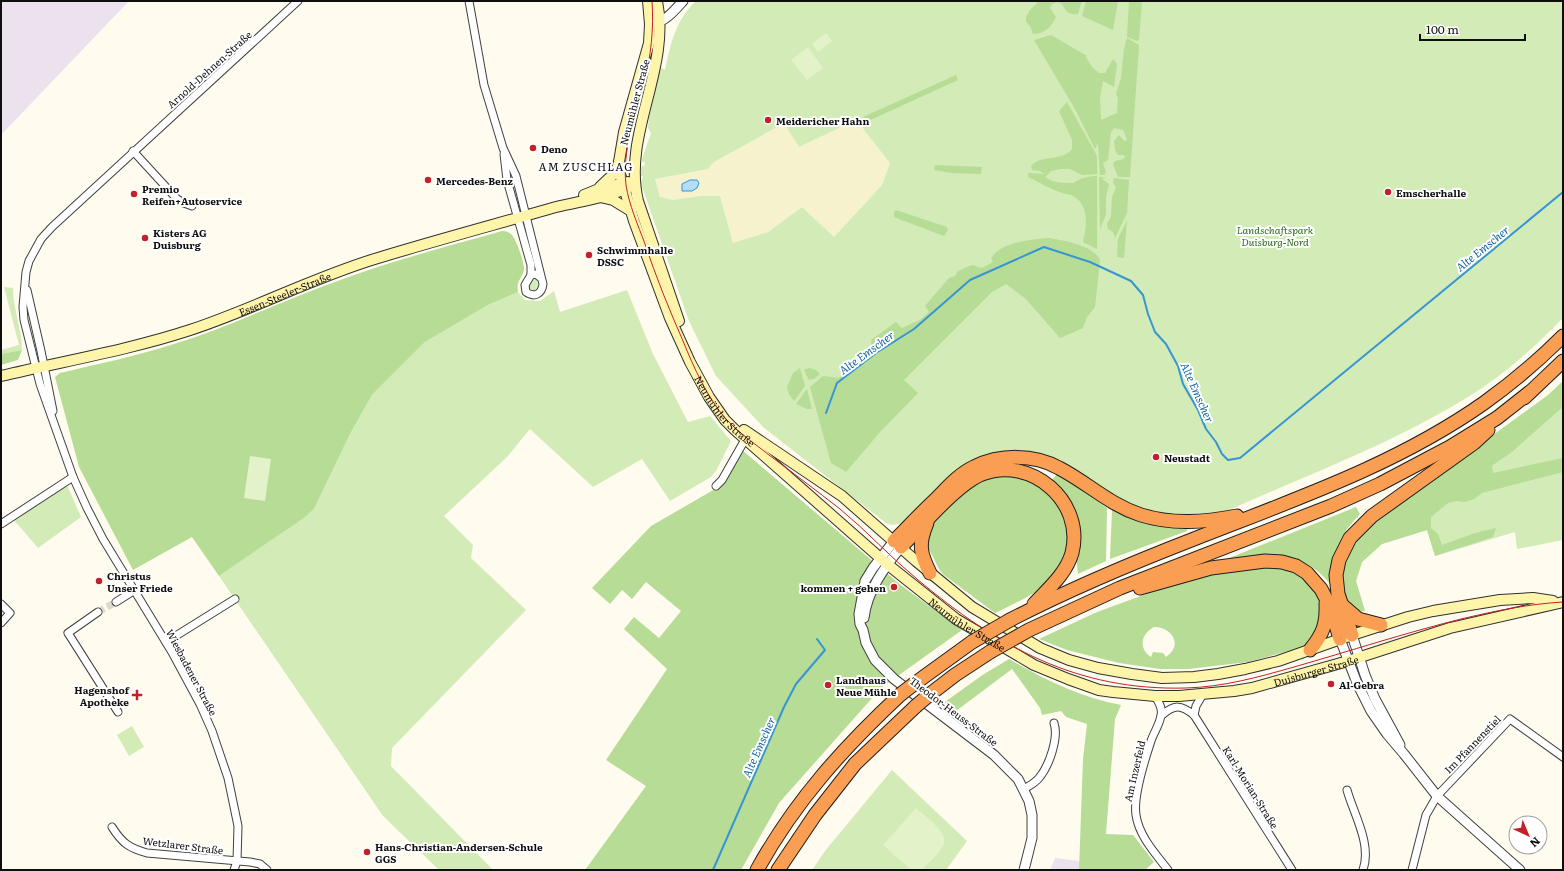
<svg xmlns="http://www.w3.org/2000/svg" width="1564" height="871" viewBox="0 0 1564 871" font-family="Literata,serif">
	<rect width="100%" height="100%" fill="#fffcef"/>
	<g fill="#ece2ed">
		<path d="M 1,1 L 129,1 L 1,135 Z"/>
		<path d="M 1055,858 L 1080,861 L 1079,870 L 1050,870 Z"/>
	</g>
	<path fill="#f6f2ce" d="M 858,119 L 864,130 L 890,163 L 882,185 L 834,237 L 802,207 L 768,232 L 733,243 L 720,196 L 700,196 L 673,200 L 660,198 L 655,179 L 708,169 L 714,162 L 784,122 L 799,147 Z"/>
	<g fill="#d2ebb7" fill-rule="evenodd">
		<path d="M 696,1 L 1563,1 L 1563,318 C 1536,346 1506,373 1473,394 C 1393,444 1304,476 1218,515 L 1199,517 L 1158,514 L 1126,503 L 1027,452 L 902,525 L 900,524 L 892,525 L 886,523 L 763,427 L 716,376 L 689,321 L 641,184 L 643,176 L 640,176 L 640,167 L 644,166 L 645,162 L 642,162 L 642,159 L 651,133 L 648,128 L 649,117 L 660,67 L 665,70 C 671,43 675,21 696,1 ZM 858,119 L 864,130 L 890,163 L 882,185 L 834,237 L 802,207 L 768,232 L 733,243 L 720,196 L 700,196 L 673,200 L 660,197 L 655,179 L 708,169 L 714,162 L 784,123 L 799,147 Z"/>
		<path d="M 533,278 L 537,280 L 538,286 L 534,291 L 529,289 L 528,286 Z"/>
		<path d="M 4,287 L 13,288 C 13,309 22,329 22,350 L 1,354 L 1,350 L 19,345 Z"/>
		<path d="M 627,290 L 653,354 L 688,422 L 710,416 L 731,441 L 716,471 L 711,477 L 670,501 L 642,459 L 593,487 L 530,429 L 507,457 L 444,516 L 473,545 L 471,558 L 526,610 L 392,748 L 391,766 L 493,870 L 439,870 L 383,816 L 219,576 L 304,518 L 314,509 L 350,434 L 372,395 L 425,342 L 488,305 L 518,292 L 525,300 L 540,301 L 554,291 L 560,312 Z"/>
		<path d="M 1563,407 L 1563,540 L 1517,549 L 1515,532 L 1435,556 L 1427,530 L 1382,544 L 1362,562 L 1356,581 L 1365,611 L 1342,570 L 1511,453 Z"/>
		<path d="M 67,485 L 81,517 L 38,548 L 14,520 Z"/>
		<path d="M 132,726 L 144,747 L 129,756 L 117,735 Z"/>
		<path d="M 892,770 L 967,841 L 946,870 L 812,870 L 825,851 Z"/>
	</g>
	<g fill="#b6dc96" fill-rule="evenodd">
		<path d="M 1039,1 L 1082,1 L 1078,14 C 1069,15 1066,12 1062,4 L 1057,2 L 1052,4 L 1050,8 L 1056,17 C 1050,28 1046,33 1033,34 L 1030,26 L 1026,22 L 1026,17 L 1030,10 Z"/>
		<path d="M 1086,1 L 1118,1 L 1113,30 L 1082,16 Z"/>
		<path d="M 1129,1 L 1142,1 L 1139,40 L 1137,41 L 1127,37 Z"/>
		<path d="M 1051,35 L 1087,56 L 1086,57 L 1092,67 L 1099,73 L 1105,73 L 1113,59 L 1117,64 L 1114,87 L 1103,81 L 1100,98 L 1101,120 L 1117,113 L 1118,98 L 1116,94 L 1121,78 L 1124,49 L 1127,38 L 1139,45 L 1130,177 L 1118,177 L 1113,164 L 1115,161 L 1124,159 L 1125,156 L 1123,155 L 1118,155 L 1115,150 L 1114,141 L 1119,135 L 1125,142 L 1127,139 L 1123,130 L 1114,128 L 1111,132 L 1108,160 L 1103,163 L 1106,172 L 1104,174 L 1106,175 L 1100,175 L 1098,143 L 1095,149 L 1075,109 L 1034,40 Z"/>
		<path d="M 956,75 L 958,80 L 866,122 L 863,117 Z"/>
		<path d="M 1067,102 L 1097,156 L 1097,174 L 1082,175 L 1070,169 L 1061,169 L 1051,171 L 1045,177 C 1054,184 1064,183 1074,183 C 1080,178 1089,176 1097,176 L 1097,249 L 1083,242 C 1087,227 1090,203 1071,195 C 1068,194 1065,194 1062,193 C 1050,189 1039,182 1028,177 L 1028,173 L 1045,174 L 1040,171 L 1032,170 L 1031,166 C 1042,154 1062,162 1072,149 L 1072,140 L 1059,111 Z"/>
		<path d="M 935,165 L 982,167 L 981,174 L 951,173 L 934,170 Z"/>
		<path d="M 1099,177 L 1106,178 L 1102,179 L 1109,184 L 1106,197 L 1106,214 L 1100,229 Z"/>
		<path d="M 1114,178 L 1129,180 L 1127,213 L 1114,240 L 1115,237 L 1113,232 L 1108,229 L 1107,224 L 1111,217 L 1112,197 L 1116,187 L 1113,183 Z"/>
		<path d="M 896,210 L 947,227 L 948,230 L 944,236 L 894,217 L 894,212 Z"/>
		<path d="M 1127,220 L 1124,258 L 1117,257 L 1118,239 Z"/>
		<path d="M 502,231 C 506,231 508,232 511,234 C 516,238 525,264 524,270 C 522,279 516,280 518,292 L 488,305 L 425,342 L 372,395 L 350,434 L 314,509 L 304,518 L 219,576 L 192,537 L 133,570 L 79,467 L 55,377 L 60,373 C 98,364 137,356 174,344 C 232,326 286,299 343,279 C 395,260 449,246 502,231 Z"/>
		<path d="M 1047,238 C 1062,240 1094,245 1100,260 L 1095,307 L 1087,317 L 1083,328 L 1060,338 L 1026,299 L 1006,284 L 992,292 L 904,380 L 918,393 L 880,432 L 846,472 L 831,463 L 810,387 L 823,376 L 839,378 L 872,350 L 871,340 L 896,322 L 902,328 L 920,320 L 929,312 L 925,306 L 949,278 L 955,276 L 958,271 L 972,265 L 982,268 L 993,262 L 991,258 C 1002,242 1029,240 1047,238 Z"/>
		<path d="M 22,350 L 18,360 L 1,365 L 1,354 Z"/>
		<path d="M 800,368 L 805,386 L 794,401 L 789,394 L 787,387 L 793,373 Z"/>
		<path d="M 809,368 L 816,370 L 820,374 L 814,379 L 809,380 L 804,370 Z"/>
		<path d="M 1563,381 L 1563,407 L 1511,453 L 1492,466 L 1493,473 L 1563,458 L 1563,472 L 1482,493 L 1474,499 L 1465,502 L 1457,501 L 1448,503 L 1431,517 L 1431,528 L 1438,534 L 1442,545 L 1475,533 L 1496,528 L 1493,537 L 1435,556 L 1427,530 L 1382,544 L 1362,562 L 1356,581 L 1365,611 L 1354,613 C 1339,592 1338,564 1354,542 C 1360,534 1369,527 1376,520 L 1548,395 Z"/>
		<path d="M 807,389 L 812,409 L 807,409 L 796,404 Z"/>
		<path d="M 742,450 L 902,586 L 962,630 L 881,688 L 779,803 L 741,870 L 585,870 L 646,786 L 606,760 L 667,669 L 624,629 L 634,617 L 659,638 L 681,611 L 646,582 L 632,599 L 622,590 L 610,604 L 592,588 L 651,526 L 722,485 Z"/>
		<path d="M 1058,473 L 1107,508 L 1106,561 L 1078,574 L 1076,556 L 1077,545 L 1051,481 Z"/>
		<path d="M 999,476 C 1009,476 1020,475 1029,480 C 1035,483 1049,492 1054,498 C 1071,517 1073,550 1058,572 C 1043,592 1017,602 995,613 L 944,575 C 935,567 934,553 925,545 L 931,524 L 955,498 L 985,479 Z"/>
		<path d="M 1356,507 L 1360,514 C 1336,539 1336,549 1334,582 L 1330,584 C 1300,546 1264,558 1222,561 Z"/>
		<path d="M 1112,510 L 1124,515 L 1187,528 L 1187,531 L 1110,559 Z"/>
		<path d="M 1263,566 L 1296,570 L 1313,585 L 1323,608 L 1312,643 L 1303,647 L 1248,662 L 1188,669 L 1160,669 L 1119,663 L 1067,650 L 1039,639 L 1097,612 L 1171,585 L 1232,570 ZM 1154,627 C 1173,627 1183,646 1166,657 L 1163,653 L 1153,652 L 1151,657 C 1138,648 1141,634 1154,627 Z"/>
		<path d="M 1009,659 C 1043,679 1082,698 1121,705 L 1115,719 L 1106,834 L 1133,835 L 1154,862 L 1145,870 L 1079,870 L 1083,759 L 1087,724 L 1066,717 L 1061,711 L 1042,715 L 1040,708 L 1012,669 L 952,714 L 942,704 L 984,674 Z"/>
	</g>
	<g fill="#e4f2c9">
		<path d="M 826,33 L 832,41 L 818,52 L 812,44 Z"/>
		<path d="M 808,47 L 823,68 L 807,80 L 791,60 Z"/>
		<path d="M 250,456 L 271,459 L 265,501 L 244,498 Z"/>
		<path d="M 916,808 C 924,816 951,833 943,846 C 938,855 929,862 922,870 L 911,870 L 883,845 Z"/>
	</g>
	<path fill="#b2def8" stroke="#3695d2" d="M 690,180 L 697,180 L 699,183 L 697,188 L 692,191 L 682,191 L 682,184 Z"/>
	<g fill="none" stroke-linecap="round" stroke-linejoin="round">
		<g stroke="#3695d2" stroke-width="2">
			<path d="M 826,413 L 837,383 L 876,353 L 914,329 L 970,280 L 1044,247 L 1090,262 L 1131,281 L 1143,295 L 1148,314 L 1155,332 L 1166,344 L 1178,366 L 1183,384 L 1198,410 L 1206,429 L 1216,442 L 1222,454 L 1228,460 L 1240,458 L 1563,192"/>
			<path d="M 713,870 L 784,707 L 796,684 L 825,650 L 817,639"/>
		</g>
		<path stroke="#dbd8cd" stroke-width="7" stroke-dasharray="7 3.5" stroke-linecap="butt" d="M 98,612 L 116,602"/>
		<g stroke="#414141" stroke-width="9">
			<g id="minor">
				<path d="M 469,1 L 484,85 L 503,148 L 516,176 L 543,284 C 542,294 534,298 526,292 L 525,285 L 531,275 L 536,274 L 541,278"/>
				<path d="M 133,151 L 177,199 L 184,203 L 192,206"/>
				<path d="M 504,154 L 507,180 L 531,265 L 531,275"/>
				<path d="M 27,290 L 41,351 L 53,411"/>
				<path d="M 716,486 L 722,480 L 747,436"/>
				<path d="M 1,524 L 73,477"/>
				<path d="M 116,602 L 135,590"/>
				<path d="M 1,604 L 10,613 L 1,623"/>
				<path d="M 98,612 L 68,633 L 118,712"/>
				<path d="M 166,642 L 235,599"/>
				<path d="M 1155,696 C 1158,701 1163,708 1161,715 C 1160,724 1154,732 1151,741 C 1145,759 1133,796 1136,815 C 1139,836 1155,853 1168,870"/>
				<path d="M 1162,715 C 1175,704 1181,705 1194,715 L 1292,870"/>
				<path d="M 1194,715 L 1196,706 L 1203,694"/>
				<path d="M 1024,789 C 1029,786 1035,783 1039,778 C 1049,766 1059,738 1054,723"/>
				<path d="M 1347,790 C 1354,815 1372,844 1363,870"/>
				<path d="M 112,827 C 122,843 129,848 147,853 L 250,862 L 260,864 L 267,870"/>
				<path d="M 234,870 L 237,861 L 238,826 L 228,778 L 212,731 L 200,704 L 173,654 L 103,539 L 87,508 L 73,477 L 40,384 L 24,320 L 23,307 L 26,272 L 29,261 L 41,239 L 52,227 L 298,1"/>
				<path d="M 1412,870 L 1426,815 L 1437,796 L 1510,719 L 1563,757"/>
			</g>
		</g>
		<g stroke="#414141" stroke-width="11">
			<g id="tertiary">
				<path d="M 653,24 C 666,21 674,11 683,1"/>
				<path d="M 894,541 L 873,568 L 865,581 L 859,614 L 860,624 L 863,630 L 866,643 L 875,660 L 894,679 L 994,755 L 1018,779 L 1029,801 L 1032,815 L 1032,838 L 1024,870"/>
				<path d="M 864,618 C 867,591 884,568 901,547"/>
				<path d="M 1352,635 L 1365,675 L 1375,699 L 1400,745"/>
				<path d="M 1340,639 L 1357,683 L 1371,711 L 1387,734 L 1404,754 L 1437,796 L 1520,870"/>
			</g>
		</g>
		<g stroke="#303030" stroke-width="12">
			<g id="secondary">
				<path id="s1" d="M 648,1 L 650,24 L 649,43 L 624,132 L 619,162 L 620,174 L 634,221 L 670,318 L 690,362 L 709,397 L 725,420 L 735,430 L 887,564 L 956,619 L 1034,665 L 1068,679 L 1099,690 L 1113,692 L 1155,696 L 1179,696 L 1234,691 L 1252,688 L 1348,661 L 1450,628 L 1563,602"/>
				<path d="M 657,1 C 671,69 622,134 638,201 L 679,321"/>
				<path d="M 600,187 L 616,172 L 619,162"/>
				<path d="M 584,195 L 599,189 L 628,182"/>
				<path d="M 600,197 L 613,200 L 631,211"/>
				<path id="s2" d="M 1,376 C 64,361 129,350 190,330 C 254,309 314,277 378,258 C 437,240 497,224 556,207 C 580,201 607,198 629,187"/>
				<path d="M 744,430 L 842,496 L 916,561 L 972,607 L 1040,648 L 1069,660 L 1098,668 L 1132,674 L 1162,678 L 1194,677 L 1218,674 L 1245,669 L 1278,661 L 1352,635 L 1408,617 L 1433,611 L 1500,600 L 1533,598 L 1553,601"/>
			</g>
		</g>
		<g stroke="#1f1f1f" stroke-width="15">
			<g id="motorway">
				<path d="M 1524,398 L 1563,361"/>
				<path d="M 927,523 C 918,544 920,553 930,573"/>
				<path d="M 894,541 C 908,527 921,513 935,500 C 947,488 959,474 974,467 C 1000,454 1034,454 1059,468 C 1088,483 1108,504 1141,515 C 1173,525 1205,522 1237,516"/>
				<path d="M 901,547 C 921,527 957,484 982,474 C 1031,455 1085,502 1072,553 C 1066,574 1048,589 1034,604"/>
				<path d="M 1140,588 L 1211,568 L 1265,561 L 1282,562 L 1296,566 L 1307,573 L 1321,589 L 1331,608 L 1340,639"/>
				<path d="M 1343,606 L 1358,619 L 1381,625"/>
				<path d="M 1010,620 C 1070,589 1132,563 1194,539 C 1293,500 1396,465 1484,403 C 1512,383 1538,361 1563,336"/>
				<path d="M 1029,630 L 1120,588 L 1331,506 L 1380,484 L 1450,447 L 1497,418 L 1530,392"/>
				<path d="M 1352,635 L 1338,594 L 1336,575 L 1339,560 L 1350,538 L 1372,516 L 1474,443 L 1488,430"/>
				<path d="M 1310,650 C 1323,634 1327,624 1326,603"/>
				<path d="M 914,684 L 972,642"/>
				<path d="M 929,695 L 955,675 L 990,652"/>
				<path d="M 757,870 C 795,801 844,747 901,694"/>
				<path d="M 778,870 L 815,815 L 855,764 L 916,706"/>
			</g>
		</g>
		<use href="#minor" stroke="#fff" stroke-width="7"/>
		<use href="#tertiary" stroke="#fff" stroke-width="9"/>
		<use href="#secondary" stroke="#fff5aa" stroke-width="10"/>
		<use href="#motorway" stroke="#f99e53" stroke-width="13"/>
		<path stroke="#c3212a" stroke-width="1" id="s3" d="M 652,1 C 654,29 651,56 644,83 C 635,116 622,151 626,185 C 629,205 638,225 645,244 C 656,277 669,309 683,341 C 694,368 707,397 726,419 C 739,433 754,443 769,455 C 793,473 817,491 840,509 C 867,531 890,557 917,579 C 998,647 1077,691 1186,688 C 1223,687 1259,677 1294,667 C 1350,651 1405,633 1461,619 C 1495,611 1528,604 1563,602"/>
		<g stroke="#1f1f1f" stroke-width="15" stroke-linecap="butt">
			<g id="motorway-bridge">
				<path d="M 972,642 L 1010,620"/>
				<path d="M 990,652 L 1029,630"/>
				<path d="M 901,694 L 914,684"/>
				<path d="M 916,706 L 929,695"/>
			</g>
		</g>
		<use href="#motorway-bridge" stroke="#f99e53" stroke-width="13"/>
	</g>
	<g fill="#c3212a" stroke="#fff" stroke-width="1.5">
		<circle cx="768" cy="120" r="4"/>
		<circle cx="533" cy="148" r="4"/>
		<circle cx="428" cy="180" r="4"/>
		<circle cx="1388" cy="192" r="4"/>
		<circle cx="134" cy="194" r="4"/>
		<circle cx="145" cy="238" r="4"/>
		<circle cx="589" cy="255" r="4"/>
		<circle cx="1156" cy="457" r="4"/>
		<circle cx="99" cy="581" r="4"/>
		<circle cx="894" cy="587" r="4"/>
		<circle cx="1331" cy="684" r="4"/>
		<circle cx="828" cy="685" r="4"/>
		<path d="M135 689h4v4h4v4h-4v4h-4v-4h-4v-4h4z"/>
		<circle cx="367" cy="852" r="4"/>
	</g>
	<g text-anchor="middle" dominant-baseline="central" stroke-width="4" stroke-linejoin="round" paint-order="stroke">
		<g font-size="10" fill="#0e0e0e" stroke="#fff">
			<text transform="translate(209 69) rotate(-42)">Arnold-Dehnen-Straße</text>
			<text transform="translate(634 102) rotate(-75)">Neumühler Straße</text>
			<text stroke="none"><textPath href="#s2" startOffset="296">Essen-Steeler-Straße</textPath></text>
			<text stroke="none"><textPath href="#s3" startOffset="436">Neumühler Straße</textPath></text>
			<text stroke="none"><textPath href="#s1" startOffset="763">Neumühler Straße</textPath></text>
			<text stroke="none"><textPath href="#s1" startOffset="1131">Duisburger Straße</textPath></text>
			<text transform="translate(192 672) rotate(62)">Wiesbadener Straße</text>
			<text transform="translate(954 711) rotate(37)">Theodor-Heuss-Straße</text>
			<text transform="translate(1472 744) rotate(-46)">Im Pfannenstiel</text>
			<text transform="translate(1134 771) rotate(-77)">Am Inzerfeld</text>
			<text transform="translate(1251 787) rotate(58)">Karl-Morian-Straße</text>
			<text transform="translate(183 845) rotate(7)">Wetzlarer Straße</text>
		</g>
		<g font-size="10" font-weight="bold" fill="#0e0e0e" stroke="#fff" text-anchor="start">
			<text x="776" y="120">Meidericher Hahn</text>
			<text x="541" y="148">Deno</text>
			<text x="436" y="180">Mercedes-Benz</text>
			<text x="142" y="188">Premio<tspan x="142" dy="12">Reifen+Autoservice</tspan></text>
			<text x="1396" y="192">Emscherhalle</text>
			<text x="153" y="232">Kisters AG<tspan x="153" dy="12">Duisburg</tspan></text>
			<text x="597" y="249">Schwimmhalle<tspan x="597" dy="12">DSSC</tspan></text>
			<text x="1164" y="457">Neustadt</text>
			<text x="107" y="575">Christus<tspan x="107" dy="12">Unser Friede</tspan></text>
			<text x="886" y="587" text-anchor="end">kommen + gehen</text>
			<text x="836" y="679">Landhaus<tspan x="836" dy="12">Neue Mühle</tspan></text>
			<text x="1339" y="684">Al-Gebra</text>
			<text x="129" y="689" text-anchor="end">Hagenshof<tspan x="129" dy="12">Apotheke</tspan></text>
			<text x="375" y="846">Hans-Christian-Andersen-Schule<tspan x="375" dy="12">GGS</tspan></text>
		</g>
		<g font-size="10" font-style="italic" fill="#2c681c" stroke="#fff">
			<text x="1275" y="229">Landschaftspark<tspan x="1275" dy="12">Duisburg-Nord</tspan></text>
		</g>
		<g font-size="11" letter-spacing="1" fill="#0e0e0e" stroke="#fff">
			<text x="586" y="166">AM ZUSCHLAG</text>
		</g>
		<g font-size="11" font-style="italic" fill="#1366a5" stroke="#fff">
			<text transform="translate(1482 248) rotate(-39)">Alte Emscher</text>
			<text transform="translate(866 352) rotate(-36)">Alte Emscher</text>
			<text transform="translate(1198 392) rotate(66)">Alte Emscher</text>
			<text transform="translate(758 747) rotate(-66)">Alte Emscher</text>
		</g>
	</g>
	<rect width="1564" height="871" fill="none" stroke="#0e0e0e" stroke-width="4"/>
	<g transform="translate(1528 835) rotate(136)"><circle r="19" fill="#ffffff" stroke="#9f9f9f"/>
	<path d="M0-3L7 15L0 10L-7 15Z" fill="#c3212a"/>
	<text y="-6" font-size="11" font-weight="bold" text-anchor="middle" fill="#0e0e0e">N</text>
	</g>
	<path d="M1420 34v6h105v-6" fill="none" stroke="#0e0e0e" stroke-width="2"/>
	<text x="1426" y="34" font-size="12" fill="#0e0e0e" stroke="#ffffff" stroke-width="3" paint-order="stroke">100 m</text>
</svg>
